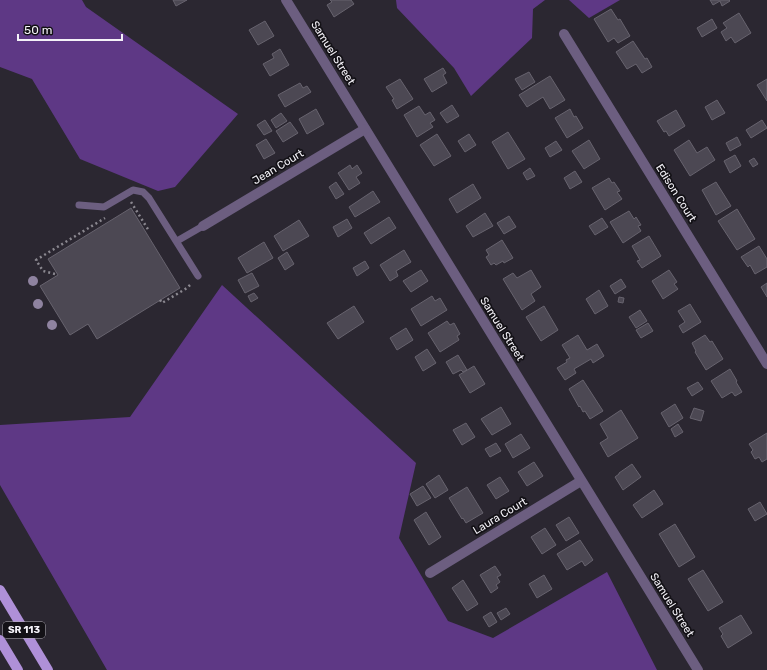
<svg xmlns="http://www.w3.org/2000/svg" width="767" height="670" viewBox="0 0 767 670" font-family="Rubik,sans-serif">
	<rect width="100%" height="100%" fill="#2b2731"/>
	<g fill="#5e3885">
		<path d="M 0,0 L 82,0 L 86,7 L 238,114 L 175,187 L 158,191 L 80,159 L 32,79 L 0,67 Z"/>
		<path d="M 396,0 L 545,0 L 533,9 L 532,38 L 471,96 L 454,68 L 397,8 Z"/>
		<path d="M 569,0 L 620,0 L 589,18 Z"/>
		<path d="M 222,285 L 416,463 L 399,538 L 448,621 L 493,638 L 607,572 L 657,670 L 107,670 L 0,485 L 0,425 L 130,417 Z"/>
	</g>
	<g fill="#4c4853" stroke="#67636e">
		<path d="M 173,0 L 187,0 L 176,6 Z"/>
		<path d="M 330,0 L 351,0 L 354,4 L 334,17 L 327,5 L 332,2 Z"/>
		<path d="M 710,0 L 729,0 L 730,1 L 722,6 L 720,1 L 713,5 Z"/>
		<path d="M 611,9 L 618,20 L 620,19 L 630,36 L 618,43 L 614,38 L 608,42 L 594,19 Z"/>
		<path d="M 739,13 L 751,33 L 735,43 L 731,37 L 726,41 L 721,32 L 727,28 L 723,23 Z"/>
		<path d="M 712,19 L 717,28 L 702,37 L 697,28 Z"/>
		<path d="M 265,21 L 274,36 L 258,45 L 249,30 Z"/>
		<path d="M 633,41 L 645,59 L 647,58 L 652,67 L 642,73 L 636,64 L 627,69 L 616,52 Z"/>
		<path d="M 280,49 L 289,65 L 270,76 L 263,64 L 274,58 L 272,54 Z"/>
		<path d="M 443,68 L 446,73 L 443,75 L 447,83 L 432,92 L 424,79 Z"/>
		<path d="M 529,72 L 535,82 L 522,90 L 515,79 Z"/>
		<path d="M 550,76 L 565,100 L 550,109 L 543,97 L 527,107 L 519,95 Z"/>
		<path d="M 400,79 L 413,99 L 397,109 L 392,100 L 394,99 L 386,87 Z"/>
		<path d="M 767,79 L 767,101 L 757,85 Z"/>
		<path d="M 300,83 L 303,88 L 307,86 L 311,92 L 285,107 L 278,95 Z"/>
		<path d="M 717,100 L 725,113 L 712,120 L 705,107 Z"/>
		<path d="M 452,105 L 459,116 L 447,123 L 440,113 Z"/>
		<path d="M 419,106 L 425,115 L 430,112 L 435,120 L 430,123 L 433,127 L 417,137 L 404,115 Z"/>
		<path d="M 316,109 L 324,124 L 307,134 L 299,119 Z"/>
		<path d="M 570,109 L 574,117 L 576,116 L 583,128 L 567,138 L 555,118 Z"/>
		<path d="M 676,110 L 685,126 L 669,136 L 666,131 L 664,132 L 657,121 Z"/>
		<path d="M 281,113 L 287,121 L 276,128 L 271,120 Z"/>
		<path d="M 265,120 L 272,131 L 264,135 L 257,125 Z"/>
		<path d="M 762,120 L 767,128 L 751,138 L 746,130 Z"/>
		<path d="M 290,122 L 298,133 L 283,142 L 276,131 Z"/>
		<path d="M 508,132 L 525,159 L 508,169 L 492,142 Z"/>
		<path d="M 437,134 L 451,156 L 434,166 L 420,145 Z"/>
		<path d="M 469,134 L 476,145 L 465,152 L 458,141 Z"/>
		<path d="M 737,137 L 741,145 L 730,151 L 726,143 Z"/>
		<path d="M 266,139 L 275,153 L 264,159 L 256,145 Z"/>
		<path d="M 589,140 L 600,159 L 584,169 L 572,151 Z"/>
		<path d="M 689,140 L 697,153 L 707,147 L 715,160 L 690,176 L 674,150 Z"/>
		<path d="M 556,141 L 562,150 L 550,157 L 545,148 Z"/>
		<path d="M 735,155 L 741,166 L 730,173 L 724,161 Z"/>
		<path d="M 754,158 L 758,164 L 753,167 L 749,161 Z"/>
		<path d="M 350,165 L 352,169 L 357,165 L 362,173 L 356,177 L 360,183 L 349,190 L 338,173 Z"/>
		<path d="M 530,168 L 535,176 L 527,180 L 523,173 Z"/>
		<path d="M 575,171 L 582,182 L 570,189 L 564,178 Z"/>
		<path d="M 609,178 L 612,183 L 614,182 L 620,191 L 617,192 L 622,199 L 605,210 L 592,188 Z"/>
		<path d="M 336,182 L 344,194 L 336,199 L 329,187 Z"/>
		<path d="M 716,182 L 731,206 L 716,215 L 702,190 Z"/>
		<path d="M 473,184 L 481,198 L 457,213 L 449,199 Z"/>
		<path d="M 373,191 L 380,202 L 355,217 L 349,207 Z"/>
		<path d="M 131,208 L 180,288 L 97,339 L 88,324 L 70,335 L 40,286 L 58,275 L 48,259 Z"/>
		<path d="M 737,209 L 755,239 L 737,250 L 718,221 Z"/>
		<path d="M 629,211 L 634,219 L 636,217 L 641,225 L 638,226 L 641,231 L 623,243 L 610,222 Z"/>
		<path d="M 485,213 L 493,226 L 473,237 L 466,226 Z"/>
		<path d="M 509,216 L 516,227 L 504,234 L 497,223 Z"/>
		<path d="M 389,217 L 396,228 L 371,244 L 364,233 Z"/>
		<path d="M 602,218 L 608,227 L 595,235 L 589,226 Z"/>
		<path d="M 347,219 L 352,228 L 338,237 L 333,227 Z"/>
		<path d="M 299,220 L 309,236 L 283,251 L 274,236 Z"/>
		<path d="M 649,236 L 661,256 L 642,268 L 637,261 L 640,260 L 632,246 Z"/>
		<path d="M 502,240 L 513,258 L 504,263 L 503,261 L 496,265 L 494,263 L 491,265 L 486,257 L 489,255 L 486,250 Z"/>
		<path d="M 264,242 L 273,258 L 247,273 L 238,258 Z"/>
		<path d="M 759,246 L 767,259 L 767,267 L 755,274 L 750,265 L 748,267 L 741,257 Z"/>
		<path d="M 404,250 L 411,262 L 396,271 L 398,276 L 390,281 L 380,265 Z"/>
		<path d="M 287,252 L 294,264 L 285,270 L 278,258 Z"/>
		<path d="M 365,261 L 369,268 L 357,276 L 353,268 Z"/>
		<path d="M 421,270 L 428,281 L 411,292 L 403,281 Z"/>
		<path d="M 531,270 L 541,287 L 531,294 L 535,301 L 522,310 L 503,279 L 513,273 L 517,278 Z"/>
		<path d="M 669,270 L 677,282 L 674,284 L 678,289 L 663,299 L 652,281 Z"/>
		<path d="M 252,273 L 259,286 L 245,293 L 238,280 Z"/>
		<path d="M 621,279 L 626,287 L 615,294 L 610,286 Z"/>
		<path d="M 767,283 L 767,297 L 761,287 Z"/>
		<path d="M 599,290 L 608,306 L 595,314 L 586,299 Z"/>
		<path d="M 254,293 L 258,298 L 251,302 L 248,296 Z"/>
		<path d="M 432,296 L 435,301 L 440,298 L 447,310 L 421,326 L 411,309 Z"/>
		<path d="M 619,297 L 624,298 L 623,303 L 618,302 Z"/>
		<path d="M 690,304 L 701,322 L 683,333 L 679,326 L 685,322 L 678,311 Z"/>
		<path d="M 354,306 L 364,322 L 338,339 L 327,323 Z"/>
		<path d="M 544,306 L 558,330 L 541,341 L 526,317 Z"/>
		<path d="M 640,310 L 647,321 L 636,328 L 629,317 Z"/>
		<path d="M 447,321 L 450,325 L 454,323 L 460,334 L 457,336 L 459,340 L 440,352 L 428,333 Z"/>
		<path d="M 648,323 L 653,331 L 641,338 L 636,330 Z"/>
		<path d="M 406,328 L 413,340 L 397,350 L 390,338 Z"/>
		<path d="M 578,335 L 587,350 L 597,344 L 604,356 L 593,363 L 591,359 L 574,369 L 576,373 L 565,380 L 557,368 L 567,362 L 566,360 L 570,358 L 562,345 Z"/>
		<path d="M 705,335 L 710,342 L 712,341 L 723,359 L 706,370 L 695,352 L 696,351 L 692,343 Z"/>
		<path d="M 427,349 L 436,363 L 423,371 L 415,357 Z"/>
		<path d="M 458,355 L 467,370 L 463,372 L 461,370 L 453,374 L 446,362 Z"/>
		<path d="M 474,366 L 485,384 L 470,393 L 459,375 Z"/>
		<path d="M 730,369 L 737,381 L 736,382 L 742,392 L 735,396 L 732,392 L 722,398 L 711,381 Z"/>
		<path d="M 583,380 L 603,411 L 590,419 L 585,411 L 583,412 L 580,406 L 579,407 L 569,389 Z"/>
		<path d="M 698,382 L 703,389 L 692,396 L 687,388 Z"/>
		<path d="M 675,404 L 683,418 L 669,427 L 661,413 Z"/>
		<path d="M 501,407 L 511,424 L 492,435 L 481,419 Z"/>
		<path d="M 694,408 L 704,411 L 701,421 L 690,418 Z"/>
		<path d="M 621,410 L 638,438 L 608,457 L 600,443 L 608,438 L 600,424 Z"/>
		<path d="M 466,423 L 475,437 L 462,445 L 453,430 Z"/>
		<path d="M 678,424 L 683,432 L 675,437 L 671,429 Z"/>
		<path d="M 767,433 L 767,459 L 762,462 L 759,457 L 755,459 L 751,452 L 753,450 L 749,444 Z"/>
		<path d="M 521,434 L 530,448 L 513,458 L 505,444 Z"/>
		<path d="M 496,443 L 501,451 L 490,457 L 485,449 Z"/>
		<path d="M 534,462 L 543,476 L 527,486 L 518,472 Z"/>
		<path d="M 632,464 L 641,477 L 623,490 L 615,477 L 619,474 L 619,473 Z"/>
		<path d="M 439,475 L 448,490 L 435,498 L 426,484 Z"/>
		<path d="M 500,477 L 509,491 L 496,499 L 487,485 Z"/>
		<path d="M 423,486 L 431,498 L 417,506 L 410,494 Z"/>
		<path d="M 467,487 L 483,513 L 466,523 L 463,518 L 462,519 L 449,498 Z"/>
		<path d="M 654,490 L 663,504 L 642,518 L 633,505 Z"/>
		<path d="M 760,502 L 767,514 L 755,521 L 748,509 Z"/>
		<path d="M 426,512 L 441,537 L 429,545 L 414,520 Z"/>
		<path d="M 569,517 L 579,533 L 566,541 L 556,525 Z"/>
		<path d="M 675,524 L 695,557 L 679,567 L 659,534 Z"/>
		<path d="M 545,528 L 556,545 L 542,554 L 531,537 Z"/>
		<path d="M 580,540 L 593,560 L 585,566 L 582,561 L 567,570 L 557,554 Z"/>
		<path d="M 495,566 L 501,575 L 497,577 L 500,582 L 496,585 L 498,588 L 491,593 L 480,575 Z"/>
		<path d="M 703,570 L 723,602 L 708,611 L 688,579 Z"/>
		<path d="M 544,575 L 552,589 L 537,598 L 529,584 Z"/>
		<path d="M 463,580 L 478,604 L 467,611 L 452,588 Z"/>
		<path d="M 506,608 L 510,614 L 501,620 L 497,613 Z"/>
		<path d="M 491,612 L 497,622 L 489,627 L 483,617 Z"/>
		<path d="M 741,615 L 752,633 L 728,648 L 721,636 L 723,634 L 719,628 Z"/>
	</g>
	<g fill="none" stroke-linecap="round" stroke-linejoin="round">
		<g stroke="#8b8890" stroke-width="2.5" stroke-dasharray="2 3" stroke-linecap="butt">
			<path d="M 131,202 L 149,231"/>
			<path d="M 55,274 L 43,271 L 36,260 L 105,218"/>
			<path d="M 160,300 L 162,303 L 187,288 L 192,283"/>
		</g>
		<g stroke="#6c5e80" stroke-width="7">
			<path d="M 79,205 L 104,207 L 133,190 L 143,192 L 149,198 L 198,276"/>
			<path d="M 177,241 L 203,226"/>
		</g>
		<g stroke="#6c5e80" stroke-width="10">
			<path d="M 286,0 L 698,670"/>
			<path d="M 564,34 L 767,364"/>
			<path d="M 203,226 L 365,129"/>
			<path d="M 430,573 L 581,481"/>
		</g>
		<g stroke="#af90d8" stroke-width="10">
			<path d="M 0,590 L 48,670"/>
			<path d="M 0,640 L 18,670"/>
		</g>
	</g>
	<g fill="#8f83a0">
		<circle cx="33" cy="281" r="5"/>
		<circle cx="38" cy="304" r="5"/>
		<circle cx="52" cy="325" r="5"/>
	</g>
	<g text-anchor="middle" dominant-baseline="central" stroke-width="3.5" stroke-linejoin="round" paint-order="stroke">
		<rect fill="#131116" stroke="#b0aeb4" stroke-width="1" x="3" y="622" width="42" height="16" rx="3"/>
		<g font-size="10" font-weight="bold" fill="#f4f2f8">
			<text x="24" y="630">SR 113</text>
		</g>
		<g font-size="11" fill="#f4f2f8" stroke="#131116">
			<text transform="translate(333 53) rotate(58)">Samuel Street</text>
			<text transform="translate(278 167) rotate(-31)">Jean Court</text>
			<text transform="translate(676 193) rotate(58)">Edison Court</text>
			<text transform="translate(502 329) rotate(58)">Samuel Street</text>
			<text transform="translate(500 516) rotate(-31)">Laura Court</text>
			<text transform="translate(672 605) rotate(58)">Samuel Street</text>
		</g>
	</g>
	<path d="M18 34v6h104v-6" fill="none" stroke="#f4f2f8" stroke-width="2"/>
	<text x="24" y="34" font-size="12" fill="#f4f2f8" stroke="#131116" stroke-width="3" paint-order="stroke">50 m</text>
</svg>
